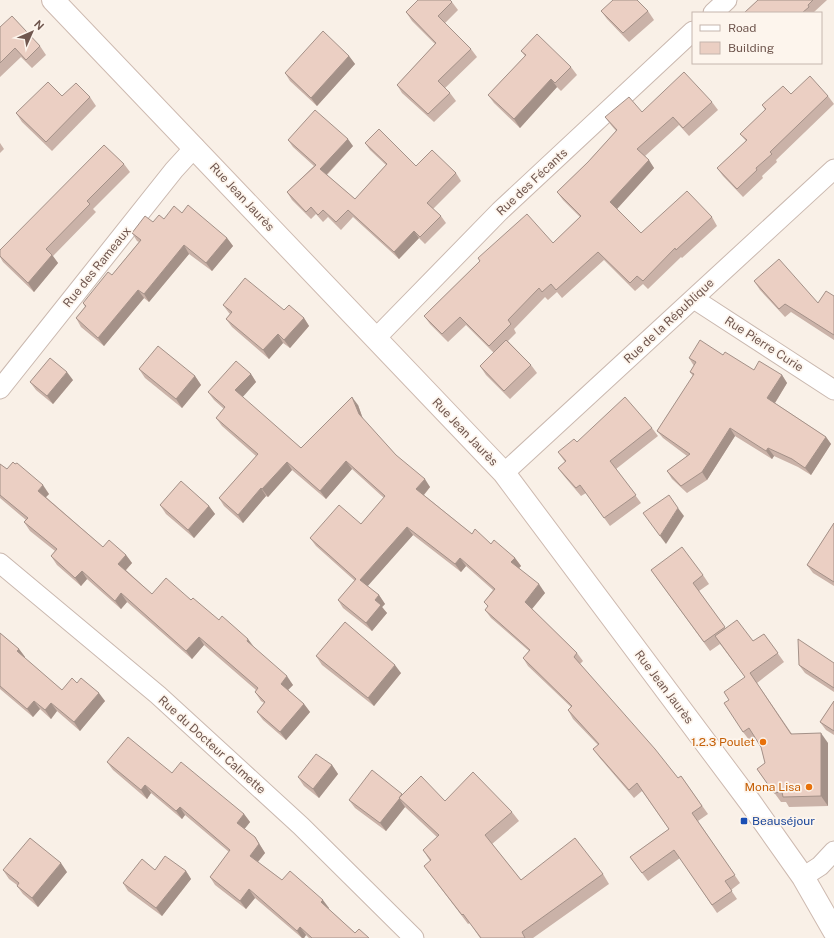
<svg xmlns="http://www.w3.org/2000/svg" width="834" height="938" viewBox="0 0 834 938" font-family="'Public Sans',sans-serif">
	<rect width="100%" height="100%" fill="#f9f0e7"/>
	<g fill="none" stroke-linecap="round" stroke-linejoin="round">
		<g stroke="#cab8af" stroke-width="21">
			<g id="minor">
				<path d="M 713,13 L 727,0"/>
				<path d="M 694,299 L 834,390"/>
				<path d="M 376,338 L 500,211 L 693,31"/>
				<path d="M 0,389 L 174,170 L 195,147"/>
				<path d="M 504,473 L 834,169"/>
				<path d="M 0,563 L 158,695 L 301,826 L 414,938"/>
				<path d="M 803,877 L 820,866 L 834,851"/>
			</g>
		</g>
		<g stroke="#cebab0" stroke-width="24">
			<path id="secondary" d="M 53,0 L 504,473 L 750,802 L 803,877 L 834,931"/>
		</g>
		<use href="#minor" stroke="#fff" stroke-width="19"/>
		<use href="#secondary" stroke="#fff" stroke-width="22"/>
	</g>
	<g fill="#cab2a8">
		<path d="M 758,0 L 827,0 L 814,12 L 814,13 L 744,13 Z"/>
		<path d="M 452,2 L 458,10 L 445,23 L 471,49 L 477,57 L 445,88 L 450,93 L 456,101 L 434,122 L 402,93 L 397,85 L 435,44 L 412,21 L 406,12 Z"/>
		<path d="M 601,11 L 648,11 L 654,20 L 629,42 L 607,19 Z"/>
		<path d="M 0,27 L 40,46 L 46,55 L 32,68 L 21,57 L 0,77 Z"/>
		<path d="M 521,51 L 571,67 L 577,75 L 561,91 L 557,87 L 520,128 L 494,103 L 488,95 L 525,56 Z"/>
		<path d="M 349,56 L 355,64 L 317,106 L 290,81 L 285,73 Z"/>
		<path d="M 791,94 L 828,96 L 834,104 L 776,160 L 777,162 L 762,176 L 763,178 L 743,197 L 723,176 L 717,168 L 746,141 L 740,134 L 765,110 L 762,105 Z"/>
		<path d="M 62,96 L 90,97 L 96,106 L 52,151 L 22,122 L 16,113 Z"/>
		<path d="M 712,102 L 718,110 L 689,136 L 679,125 L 645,156 L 654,168 L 617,209 L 641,233 L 712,217 L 717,226 L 682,258 L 681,257 L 648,289 L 643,284 L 635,291 L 604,260 L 562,298 L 557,292 L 548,300 L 545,297 L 514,329 L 516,333 L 508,341 L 531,365 L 537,373 L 510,399 L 486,375 L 480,366 L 494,353 L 466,325 L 448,342 L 430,324 L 424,316 L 480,261 L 478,258 L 553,243 L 580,217 L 563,200 L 557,192 L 588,162 L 616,131 L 611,125 L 605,117 Z"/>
		<path d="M 288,140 L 353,146 L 327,175 L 355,199 L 386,165 L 370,150 L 365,143 L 416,166 L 456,173 L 461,181 L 433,209 L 441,216 L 446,223 L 425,244 L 419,238 L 399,259 L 353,217 L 341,230 L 328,217 L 323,222 L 316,214 L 311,219 L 292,200 L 287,192 L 314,166 L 293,147 Z"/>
		<path d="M 0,143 L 4,149 L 0,153 Z"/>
		<path d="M 124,164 L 130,172 L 93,209 L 96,212 L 53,256 L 58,263 L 34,292 L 3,262 L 0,257 L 0,250 Z"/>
		<path d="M 182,213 L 227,238 L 233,246 L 212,271 L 189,254 L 149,302 L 144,298 L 104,346 L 81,327 L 76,318 L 85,307 L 83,303 L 112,275 L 139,242 L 137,241 L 132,233 L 153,222 Z"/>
		<path d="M 754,281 L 818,303 L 834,296 L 834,340 L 791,312 L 785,317 L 760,290 Z"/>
		<path d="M 223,305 L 284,310 L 304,318 L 309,326 L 290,348 L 283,343 L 269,359 L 232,327 L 226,319 L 230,314 L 229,313 Z"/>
		<path d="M 723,355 L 754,370 L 782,375 L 787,383 L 775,403 L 826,437 L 831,444 L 811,475 L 798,467 L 774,456 L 772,459 L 735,436 L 707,480 L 687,493 L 672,479 L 667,471 L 687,456 L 663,438 L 657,431 L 693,376 L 690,372 L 694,366 L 689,358 Z"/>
		<path d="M 139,369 L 195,376 L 201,385 L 182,408 L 145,378 Z"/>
		<path d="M 251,374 L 256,382 L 242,397 L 301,448 L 358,405 L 363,419 L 396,455 L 430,487 L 424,495 L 472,534 L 491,544 L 515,558 L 521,566 L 519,568 L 545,593 L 532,609 L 577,653 L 583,661 L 580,664 L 678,778 L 681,776 L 708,814 L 698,821 L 740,883 L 731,890 L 737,899 L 717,913 L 680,858 L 648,881 L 630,857 L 669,829 L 642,791 L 634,798 L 599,757 L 593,749 L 598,745 L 573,719 L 568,710 L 571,707 L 528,666 L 523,658 L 529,651 L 491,618 L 485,610 L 488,607 L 484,602 L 493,590 L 466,566 L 461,572 L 413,535 L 367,586 L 379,595 L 385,604 L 382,607 L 387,613 L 372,631 L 343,608 L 338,600 L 355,581 L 316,546 L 310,538 L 361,524 L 384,498 L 352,469 L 326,499 L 292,470 L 268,497 L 266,496 L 243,523 L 224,506 L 219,498 L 256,456 L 222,426 L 216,418 L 224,409 L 214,400 L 208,392 Z"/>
		<path d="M 73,380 L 53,404 L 36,390 L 30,382 Z"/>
		<path d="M 652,428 L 658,436 L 616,469 L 641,503 L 610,526 L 586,493 L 581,496 L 564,476 L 558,468 L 565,462 L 558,452 L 577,442 Z"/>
		<path d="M 0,464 L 7,469 L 49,494 L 46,497 L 103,547 L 126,555 L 132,563 L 126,570 L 152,594 L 191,600 L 254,648 L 293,685 L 288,690 L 304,704 L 310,712 L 286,740 L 263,720 L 257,712 L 264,703 L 261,701 L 255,692 L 256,690 L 204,645 L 192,659 L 127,602 L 121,609 L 87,579 L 81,586 L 57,565 L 51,556 L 55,551 L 30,531 L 24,522 L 26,520 L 0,498 Z"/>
		<path d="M 160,505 L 209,506 L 215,514 L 194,538 L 166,514 Z"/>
		<path d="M 834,523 L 834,586 L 813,573 L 807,565 Z"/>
		<path d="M 651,570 L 703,575 L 709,584 L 699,591 L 725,628 L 753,641 L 764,634 L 784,662 L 757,683 L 792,734 L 828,743 L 828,806 L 789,807 L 786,802 L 781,802 L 757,769 L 765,763 L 761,747 L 755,738 L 750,741 L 743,732 L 729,700 L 745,677 L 720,644 L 710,651 Z"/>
		<path d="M 0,633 L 19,649 L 25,657 L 24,658 L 62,690 L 77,683 L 105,701 L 80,731 L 57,711 L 51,719 L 40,709 L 33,717 L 0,689 Z"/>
		<path d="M 316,656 L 401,673 L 374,706 L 322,665 Z"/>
		<path d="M 834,663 L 834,692 L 805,673 L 799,665 Z"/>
		<path d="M 834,701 L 834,735 L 826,730 L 820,722 Z"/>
		<path d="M 107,762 L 172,773 L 244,814 L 250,822 L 244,829 L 255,837 L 265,853 L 258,862 L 282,880 L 329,908 L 329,909 L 355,933 L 369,938 L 309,938 L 306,935 L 304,938 L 302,938 L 255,898 L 246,909 L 215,885 L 210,877 L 229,852 L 185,815 L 182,819 L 151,793 L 147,799 L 113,770 Z"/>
		<path d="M 332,765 L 338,774 L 319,798 L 304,786 L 298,777 Z"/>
		<path d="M 402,794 L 512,812 L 519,821 L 492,844 L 521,880 L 603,874 L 609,884 L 533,938 L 480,938 L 470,923 L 468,924 L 424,866 L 430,861 L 423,850 L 437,837 L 405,807 L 386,831 L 355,808 L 349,800 Z"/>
		<path d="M 3,870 L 67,872 L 38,907 L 23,894 L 17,886 L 17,885 L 9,879 Z"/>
		<path d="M 155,870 L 186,871 L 191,879 L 162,916 L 128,891 L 123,883 Z"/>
	</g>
	<g fill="#a49188">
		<path d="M 349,56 L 355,64 L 317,106 L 311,98 Z"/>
		<path d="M 551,79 L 557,87 L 520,128 L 514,119 Z"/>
		<path d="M 348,139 L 353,146 L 325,176 L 320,169 Z"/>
		<path d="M 649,160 L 654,168 L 616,210 L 610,202 Z"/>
		<path d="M 414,231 L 419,238 L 399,259 L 394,252 Z"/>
		<path d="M 227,238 L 233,246 L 212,271 L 206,263 Z"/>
		<path d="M 184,245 L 189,254 L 149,302 L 144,294 Z"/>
		<path d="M 52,255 L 58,263 L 34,292 L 28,283 Z"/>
		<path d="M 138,290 L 144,298 L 104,346 L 98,338 Z"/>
		<path d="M 304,318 L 309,326 L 290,348 L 284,340 Z"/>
		<path d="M 278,334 L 283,343 L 269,359 L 263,350 Z"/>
		<path d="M 67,372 L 73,380 L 53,404 L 47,396 Z"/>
		<path d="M 251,374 L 256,382 L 241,399 L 235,390 Z"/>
		<path d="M 782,375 L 787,383 L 773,406 L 767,398 Z"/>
		<path d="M 195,376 L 201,385 L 182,408 L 176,399 Z"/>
		<path d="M 352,397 L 358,405 L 364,422 L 359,414 Z"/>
		<path d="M 730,428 L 735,436 L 707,480 L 702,472 Z"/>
		<path d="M 826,437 L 831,444 L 811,475 L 805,468 Z"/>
		<path d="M 768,448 L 774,456 L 772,459 L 766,451 Z"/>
		<path d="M 346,461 L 352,469 L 326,499 L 320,491 Z"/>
		<path d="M 287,462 L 292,470 L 268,497 L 262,489 Z"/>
		<path d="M 425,479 L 430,487 L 422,497 L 416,489 Z"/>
		<path d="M 43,485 L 49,494 L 44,499 L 38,491 Z"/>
		<path d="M 261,488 L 266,496 L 243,523 L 238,515 Z"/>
		<path d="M 209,506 L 215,514 L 194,538 L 188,530 Z"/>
		<path d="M 678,508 L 684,516 L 666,544 L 660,536 Z"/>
		<path d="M 407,527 L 413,535 L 366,588 L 360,580 Z"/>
		<path d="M 126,555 L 132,563 L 124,572 L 118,564 Z"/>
		<path d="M 460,558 L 466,566 L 461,572 L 455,564 Z"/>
		<path d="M 515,558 L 521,566 L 517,570 L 511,562 Z"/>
		<path d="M 82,571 L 87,579 L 81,586 L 75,578 Z"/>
		<path d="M 539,584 L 545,593 L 531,610 L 525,602 Z"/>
		<path d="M 121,593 L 127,602 L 121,609 L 115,601 Z"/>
		<path d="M 379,595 L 385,604 L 382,607 L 387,613 L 372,631 L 366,623 L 375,600 Z"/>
		<path d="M 199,637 L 204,645 L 192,659 L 186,651 Z"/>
		<path d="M 248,639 L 254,647 L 247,641 Z"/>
		<path d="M 19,649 L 25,657 L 22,660 L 17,651 Z"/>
		<path d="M 395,665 L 401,673 L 374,706 L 368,698 Z"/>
		<path d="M 287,676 L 293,685 L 286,692 L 281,684 Z"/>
		<path d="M 99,693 L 105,701 L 80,731 L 74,722 Z"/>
		<path d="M 34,701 L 40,709 L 33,717 L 27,709 Z"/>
		<path d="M 51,703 L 57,711 L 51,719 L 45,710 Z"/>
		<path d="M 304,704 L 310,712 L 286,740 L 280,732 Z"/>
		<path d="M 821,733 L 828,743 L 828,806 L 821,796 Z"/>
		<path d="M 332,765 L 338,774 L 319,798 L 313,789 Z"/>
		<path d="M 145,785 L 151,793 L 147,799 L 141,790 Z"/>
		<path d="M 399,798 L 405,807 L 386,831 L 380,823 Z"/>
		<path d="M 180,807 L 185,815 L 182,819 L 176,811 Z"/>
		<path d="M 244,814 L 250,822 L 243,831 L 237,823 Z"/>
		<path d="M 255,837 L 265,853 L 256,864 L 250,856 Z"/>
		<path d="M 61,863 L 67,872 L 38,907 L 32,898 Z"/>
		<path d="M 186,871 L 191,879 L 162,916 L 156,908 Z"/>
		<path d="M 249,889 L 255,898 L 246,909 L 240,901 Z"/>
		<path d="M 323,900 L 329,908 L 327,911 L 321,902 Z"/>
		<path d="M 300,927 L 306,935 L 304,938 L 302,938 L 297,931 Z"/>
	</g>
	<g fill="#ebcfc3" stroke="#a49188">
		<path d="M 418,0 L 450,0 L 452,2 L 438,16 L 471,49 L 438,81 L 450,93 L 428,114 L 397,85 L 436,43 L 406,12 Z"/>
		<path d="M 613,0 L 637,0 L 648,11 L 623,33 L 601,11 Z"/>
		<path d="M 758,0 L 813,0 L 808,5 L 809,7 L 802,13 L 744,13 Z"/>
		<path d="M 12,16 L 40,46 L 26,60 L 15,48 L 0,63 L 0,27 Z"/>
		<path d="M 323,31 L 349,56 L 311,98 L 285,73 Z"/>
		<path d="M 537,34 L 571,67 L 555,83 L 551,79 L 514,119 L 488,95 L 526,55 L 521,51 Z"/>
		<path d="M 684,72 L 712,102 L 683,128 L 673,117 L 637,149 L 649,160 L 610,202 L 641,233 L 687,191 L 712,217 L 676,250 L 675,248 L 643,281 L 637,276 L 630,283 L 598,252 L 556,290 L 551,284 L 542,292 L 539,288 L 508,320 L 511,324 L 489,346 L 460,317 L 442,334 L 424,316 L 480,261 L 478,258 L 527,214 L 553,243 L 581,216 L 557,192 L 588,162 L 617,130 L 605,117 L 629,97 L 642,112 Z"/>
		<path d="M 810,76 L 828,96 L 770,152 L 772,154 L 756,168 L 757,170 L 737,189 L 717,168 L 747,140 L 740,134 L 766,109 L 762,105 L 783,86 L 791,94 Z"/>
		<path d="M 48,82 L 62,96 L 76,83 L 90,97 L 46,142 L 16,113 Z"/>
		<path d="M 315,110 L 348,139 L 320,169 L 355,199 L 387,164 L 365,143 L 379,129 L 416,166 L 432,150 L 456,173 L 427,203 L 441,216 L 420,237 L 414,231 L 394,252 L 348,210 L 336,222 L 323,210 L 318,215 L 311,207 L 306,212 L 287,192 L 316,165 L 288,140 Z"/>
		<path d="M 104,145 L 124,164 L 87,201 L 90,204 L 46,249 L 52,255 L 28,283 L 0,256 L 0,250 Z"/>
		<path d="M 188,205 L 227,238 L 206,263 L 184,245 L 144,294 L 138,290 L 98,338 L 76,318 L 86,306 L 83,303 L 108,272 L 112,275 L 141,240 L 132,233 L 145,216 L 153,222 L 159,215 L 164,219 L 174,206 L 182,213 Z"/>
		<path d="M 779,259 L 818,303 L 826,291 L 834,296 L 834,335 L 785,304 L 779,309 L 754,281 Z"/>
		<path d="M 245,278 L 284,310 L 289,305 L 304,318 L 284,340 L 278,334 L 263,350 L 226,319 L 232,312 L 223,305 Z"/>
		<path d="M 506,340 L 531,365 L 504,391 L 480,366 Z"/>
		<path d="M 700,340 L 723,355 L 725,352 L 754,370 L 759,361 L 782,375 L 767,398 L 826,437 L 805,468 L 792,459 L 768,448 L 766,451 L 730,428 L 702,472 L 681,486 L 667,471 L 690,454 L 657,431 L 694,374 L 690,372 L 696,362 L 689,358 Z"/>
		<path d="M 158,346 L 195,376 L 176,399 L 139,369 Z"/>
		<path d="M 50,358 L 67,372 L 47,396 L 30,382 Z"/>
		<path d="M 236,361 L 251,374 L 235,390 L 301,448 L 352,397 L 359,414 L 396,455 L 425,479 L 416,489 L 472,534 L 475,529 L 491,544 L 494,540 L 515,558 L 511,562 L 539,584 L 525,602 L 577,653 L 574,657 L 655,749 L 678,778 L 681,776 L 702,806 L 692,813 L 735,875 L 725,881 L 732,891 L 712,905 L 674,850 L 642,873 L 630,857 L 669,829 L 637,783 L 629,790 L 593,749 L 599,744 L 568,710 L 572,706 L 523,658 L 530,650 L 485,610 L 488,606 L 484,602 L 495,589 L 460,558 L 455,564 L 407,527 L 360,580 L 379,595 L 375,600 L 381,605 L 366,623 L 338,600 L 356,579 L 310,538 L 339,505 L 361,524 L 385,496 L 346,461 L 320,491 L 287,462 L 262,489 L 261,488 L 238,515 L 219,498 L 258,454 L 216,418 L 225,407 L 208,392 Z"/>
		<path d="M 625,397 L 652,428 L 610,461 L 636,495 L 604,518 L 580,485 L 576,488 L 558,468 L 566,461 L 558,452 L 574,439 L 577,442 Z"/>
		<path d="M 13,462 L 15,464 L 17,463 L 43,485 L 38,491 L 103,547 L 109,540 L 126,555 L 118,564 L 152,594 L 166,578 L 191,600 L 193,598 L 219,620 L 222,616 L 248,639 L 247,641 L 287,676 L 281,684 L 304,704 L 280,732 L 257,712 L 265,702 L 255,692 L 258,688 L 199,637 L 186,651 L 121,593 L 115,601 L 82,571 L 75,578 L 51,556 L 57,549 L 24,522 L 28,518 L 0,495 L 0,464 L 7,469 Z"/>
		<path d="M 181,481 L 209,506 L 188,530 L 160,505 Z"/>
		<path d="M 669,495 L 678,508 L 660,536 L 643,513 Z"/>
		<path d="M 834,523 L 834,582 L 807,565 Z"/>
		<path d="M 682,547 L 703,575 L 693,583 L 725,627 L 704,642 L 651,570 Z"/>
		<path d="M 737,620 L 753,641 L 764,634 L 778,653 L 750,673 L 791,734 L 821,733 L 821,796 L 783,797 L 782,792 L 774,793 L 757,769 L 765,763 L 761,747 L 749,728 L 743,732 L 724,703 L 729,700 L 724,692 L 745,677 L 715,636 Z"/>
		<path d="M 345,622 L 395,665 L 368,698 L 316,656 Z"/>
		<path d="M 0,633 L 19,649 L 17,651 L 62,690 L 72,678 L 77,683 L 81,678 L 99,693 L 74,722 L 51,703 L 45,710 L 34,701 L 27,709 L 0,686 Z"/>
		<path d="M 798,639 L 834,663 L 834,688 L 799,665 Z"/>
		<path d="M 834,701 L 834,731 L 820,722 Z"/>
		<path d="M 128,737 L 172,773 L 181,762 L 244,814 L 237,823 L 255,837 L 259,844 L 250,856 L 282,880 L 290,871 L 323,900 L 321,902 L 355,933 L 359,929 L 369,938 L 312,938 L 300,927 L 297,931 L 249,889 L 240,901 L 210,877 L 230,850 L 180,807 L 176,811 L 145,785 L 141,790 L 107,762 Z"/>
		<path d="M 316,754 L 332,765 L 313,789 L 298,777 Z"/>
		<path d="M 372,770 L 402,794 L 399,798 L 400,798 L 380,823 L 349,800 Z"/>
		<path d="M 473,772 L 512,812 L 485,835 L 521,880 L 575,838 L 603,874 L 522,932 L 525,938 L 481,938 L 463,914 L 462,915 L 424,866 L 431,860 L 423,850 L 439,835 L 399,798 L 421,776 L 445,801 Z"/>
		<path d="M 30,838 L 61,863 L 32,898 L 17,886 L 19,883 L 3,870 Z"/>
		<path d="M 165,856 L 186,871 L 156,908 L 123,883 L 142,859 L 155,870 Z"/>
	</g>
	<g fill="#e8710a" stroke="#fdf5ed" stroke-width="1.5">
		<circle cx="763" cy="742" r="4"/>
		<circle cx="809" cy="787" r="4"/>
	</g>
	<rect fill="#1a4fb4" stroke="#fdf5ed" stroke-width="1.5" x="740" y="817" width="8" height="8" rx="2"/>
	<g text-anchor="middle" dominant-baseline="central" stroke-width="3.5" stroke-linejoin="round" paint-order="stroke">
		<g font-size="12" fill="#70574f" stroke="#fdf5ed">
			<text transform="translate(532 182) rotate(-43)">Rue des Fécants</text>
			<text transform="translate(242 197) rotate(47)">Rue Jean Jaurès</text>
			<text transform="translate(97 267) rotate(-51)">Rue des Rameaux</text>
			<text transform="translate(669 321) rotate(-43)">Rue de la République</text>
			<text transform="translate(764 344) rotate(33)">Rue Pierre Curie</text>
			<text transform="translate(465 432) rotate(46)">Rue Jean Jaurès</text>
			<text transform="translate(664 687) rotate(53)">Rue Jean Jaurès</text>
			<text transform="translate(212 745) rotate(42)">Rue du Docteur Calmette</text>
		</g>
		<g font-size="12" fill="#c56008" stroke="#fdf5ed" text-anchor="end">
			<text x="755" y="742">1.2.3 Poulet</text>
			<text x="801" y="787">Mona Lisa</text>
		</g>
		<g font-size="12" fill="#164399" stroke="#fdf5ed" text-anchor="start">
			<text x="752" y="821">Beauséjour</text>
		</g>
	</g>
	<rect x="692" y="12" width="130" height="52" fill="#fdf5ed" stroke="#c5b6ae"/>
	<rect x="700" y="25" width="20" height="6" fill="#ffffff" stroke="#c5b6ae"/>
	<text x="728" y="32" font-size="12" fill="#70574f">Road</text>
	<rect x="700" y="42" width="20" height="12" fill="#ebcfc3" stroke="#c5b6ae"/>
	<text x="728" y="52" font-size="12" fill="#70574f">Building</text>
	<g transform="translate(32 32) rotate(45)" stroke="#fdf5ed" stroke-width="3" paint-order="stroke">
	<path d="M0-3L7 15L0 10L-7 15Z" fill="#70574f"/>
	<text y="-6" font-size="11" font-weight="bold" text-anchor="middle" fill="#70574f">N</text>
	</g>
</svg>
